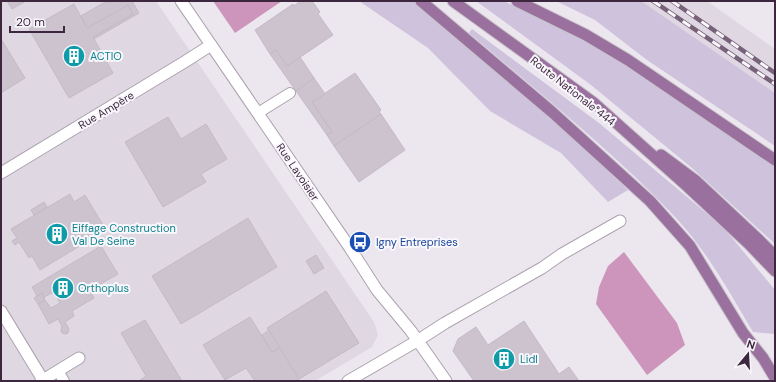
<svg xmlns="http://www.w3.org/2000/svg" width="776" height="382" viewBox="0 0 776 382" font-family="'DM Sans',sans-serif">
	<rect width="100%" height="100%" fill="#ece7ee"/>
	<g fill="#dfd8e2">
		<path d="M 1,1 L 156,1 L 374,322 L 378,335 L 372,347 L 315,381 L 1,381 Z"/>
		<path d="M 626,1 L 707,1 L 775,49 L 775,103 Z"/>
	</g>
	<g fill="#cec2dd">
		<path d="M 359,1 L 414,1 L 576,141 L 628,190 L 608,202 L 561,153 L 490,111 L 428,48 Z"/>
		<path d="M 476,1 L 504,1 L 574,35 L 620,60 L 775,165 L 775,244 L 692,168 L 591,85 Z"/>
		<path d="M 556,1 L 641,1 L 775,93 L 775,146 L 647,60 L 595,20 Z"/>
		<path d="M 472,29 L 599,123 L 724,228 L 775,290 L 775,334 L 753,332 C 730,293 708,253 677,219 C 614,152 539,93 469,33 Z"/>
	</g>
	<g fill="#cd95bb">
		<path d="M 213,1 L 282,1 L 235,33 Z"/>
		<path d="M 624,252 L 677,323 L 685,345 L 647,375 L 596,304 L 599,287 L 608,266 Z"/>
	</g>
	<g fill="#ccc3cf" stroke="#c4bac7">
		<path d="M 7,1 L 26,1 L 12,9 Z"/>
		<path d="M 107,1 L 132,1 L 139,13 L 94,39 L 93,37 L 133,14 L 128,5 L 87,28 L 81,16 Z"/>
		<path d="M 300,1 L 312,1 L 320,12 L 318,14 L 333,35 L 287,66 L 276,50 L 270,54 L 255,30 L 293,4 L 294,6 Z"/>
		<path d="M 74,4 L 87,28 L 128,5 L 133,14 L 93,37 L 113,73 L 69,98 L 29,29 Z"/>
		<path d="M 1,39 L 25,78 L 1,93 Z"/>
		<path d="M 276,50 L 287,66 L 300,57 L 314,78 L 296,91 L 270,54 Z"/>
		<path d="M 355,73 L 381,110 L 379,112 L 381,114 L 334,146 L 327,135 L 332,132 L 312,102 Z"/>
		<path d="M 314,78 L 325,94 L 312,102 L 332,132 L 327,135 L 296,91 Z"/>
		<path d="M 381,114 L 405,150 L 359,182 L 334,146 Z"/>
		<path d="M 168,117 L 181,139 L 206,124 L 227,159 L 201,174 L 206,182 L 163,207 L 125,142 Z"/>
		<path d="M 70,194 L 74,202 L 85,195 L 106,230 L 40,270 L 32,256 L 29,258 L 19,242 L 15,245 L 12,241 L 17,238 L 11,229 Z"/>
		<path d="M 44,202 L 47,207 L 34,215 L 31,210 Z"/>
		<path d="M 248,218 L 277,267 L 181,324 L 152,276 Z"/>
		<path d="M 101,246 L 118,274 L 90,290 L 94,298 L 72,311 L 74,316 L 65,322 L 69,329 L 68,333 L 65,334 L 62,333 L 61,331 L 62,326 L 58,319 L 49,324 L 38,304 L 45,300 L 51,308 L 60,303 L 54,292 L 44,297 L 42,293 L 37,296 L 32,287 Z"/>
		<path d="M 316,255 L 324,268 L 314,274 L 306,261 Z"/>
		<path d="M 326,291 L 359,343 L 299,379 L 267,328 Z"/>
		<path d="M 42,293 L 45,300 L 38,304 L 34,298 Z"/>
		<path d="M 250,317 L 272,352 L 280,348 L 299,379 L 295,381 L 255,381 L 246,368 L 225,380 L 203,345 Z"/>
		<path d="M 145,320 L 182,381 L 139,381 L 146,376 L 121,333 Z"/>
		<path d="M 524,321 L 559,374 L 569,367 L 579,381 L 474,381 L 453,351 L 458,339 L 476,327 L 488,345 Z"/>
		<path d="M 269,330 L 280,348 L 272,352 L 262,335 Z"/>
	</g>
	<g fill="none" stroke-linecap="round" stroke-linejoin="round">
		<g stroke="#ada2af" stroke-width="12">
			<g id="service">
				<path d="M 258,113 L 290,93"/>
				<path d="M 58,371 L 64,381"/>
			</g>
		</g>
		<g stroke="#ada2af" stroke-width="13">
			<g id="minor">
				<path d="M 181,1 L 350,248 L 377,290 L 411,331 L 446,381"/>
				<path d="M 1,173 L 186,61 L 211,45"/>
				<path d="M 1,311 L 43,380 L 41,381"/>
				<path d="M 43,380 L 79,358"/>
				<path d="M 348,381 L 417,341 L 445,323 L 542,268 L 562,254 L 620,221"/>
			</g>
		</g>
		<g stroke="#c8c3c9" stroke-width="13">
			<g id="primary">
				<path d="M 421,1 L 552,112 L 650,201 L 690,246 L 743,333 L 763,358 L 775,378"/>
				<path d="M 453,1 L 594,103 L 688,187 L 749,244 L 775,271"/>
				<path d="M 517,1 L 586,35 L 628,60 L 775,160"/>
				<path d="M 661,155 L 696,181 L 758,239 L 775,256"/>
			</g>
		</g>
		<use href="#service" stroke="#fff" stroke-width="10"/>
		<use href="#minor" stroke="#fff" stroke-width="11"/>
		<use href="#primary" stroke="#9a709f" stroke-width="11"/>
		<g stroke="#77627a" stroke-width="4.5">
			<g id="rail">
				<path d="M 653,1 L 775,84"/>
				<path d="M 672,1 L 775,73"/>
			</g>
		</g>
		<use href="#rail" stroke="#f9f7fb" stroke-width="3" stroke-dasharray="9" stroke-linecap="butt"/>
	</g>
	<defs>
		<g id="building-disc" transform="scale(1.15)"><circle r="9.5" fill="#0f9aa8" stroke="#f9f7fb"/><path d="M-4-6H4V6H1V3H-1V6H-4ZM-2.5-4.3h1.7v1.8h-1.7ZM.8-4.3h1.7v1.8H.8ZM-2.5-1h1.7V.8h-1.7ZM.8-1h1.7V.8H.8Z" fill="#fff"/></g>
		<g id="bus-disc" transform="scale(1.15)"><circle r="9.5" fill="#1a4fb4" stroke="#f9f7fb"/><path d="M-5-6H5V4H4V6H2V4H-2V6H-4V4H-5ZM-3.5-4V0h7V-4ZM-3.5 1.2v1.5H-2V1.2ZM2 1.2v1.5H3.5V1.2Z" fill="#fff"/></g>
	</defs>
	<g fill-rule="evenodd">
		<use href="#building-disc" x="74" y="56"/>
		<use href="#building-disc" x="57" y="234"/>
		<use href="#bus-disc" x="360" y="242"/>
		<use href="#building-disc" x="63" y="288"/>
		<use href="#building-disc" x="504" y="359"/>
	</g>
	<g text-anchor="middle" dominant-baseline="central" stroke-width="4" stroke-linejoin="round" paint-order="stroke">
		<g font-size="11" fill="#0d838f" stroke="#f9f7fb" text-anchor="start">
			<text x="90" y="56">ACTIO</text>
			<text x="72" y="228">Eiffage Construction<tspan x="72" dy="13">Val De Seine</tspan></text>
			<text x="78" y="288">Orthoplus</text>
			<text x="520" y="359">Lidl</text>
		</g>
		<g font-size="11" fill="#3c273f" stroke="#f9f7fb">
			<text transform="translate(573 91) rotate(38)">Route Nationale°444</text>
			<text transform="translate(106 110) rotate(-31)">Rue Ampère</text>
			<text transform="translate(298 172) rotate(56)">Rue Lavoisier</text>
		</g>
		<g font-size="11" fill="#164399" stroke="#f9f7fb" text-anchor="start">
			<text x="376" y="242">Igny Entreprises</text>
		</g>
	</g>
	<rect width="776" height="382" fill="none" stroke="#3c273f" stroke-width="4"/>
	<g transform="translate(748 354) rotate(18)" stroke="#f9f7fb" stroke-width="3" paint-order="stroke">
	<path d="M0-3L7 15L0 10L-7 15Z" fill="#3c273f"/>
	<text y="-6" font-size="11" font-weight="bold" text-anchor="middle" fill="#3c273f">N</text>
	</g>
	<path d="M10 26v6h54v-6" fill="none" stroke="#3c273f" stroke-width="2"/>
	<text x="16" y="26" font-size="12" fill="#3c273f" stroke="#f9f7fb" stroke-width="3" paint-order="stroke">20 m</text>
</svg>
